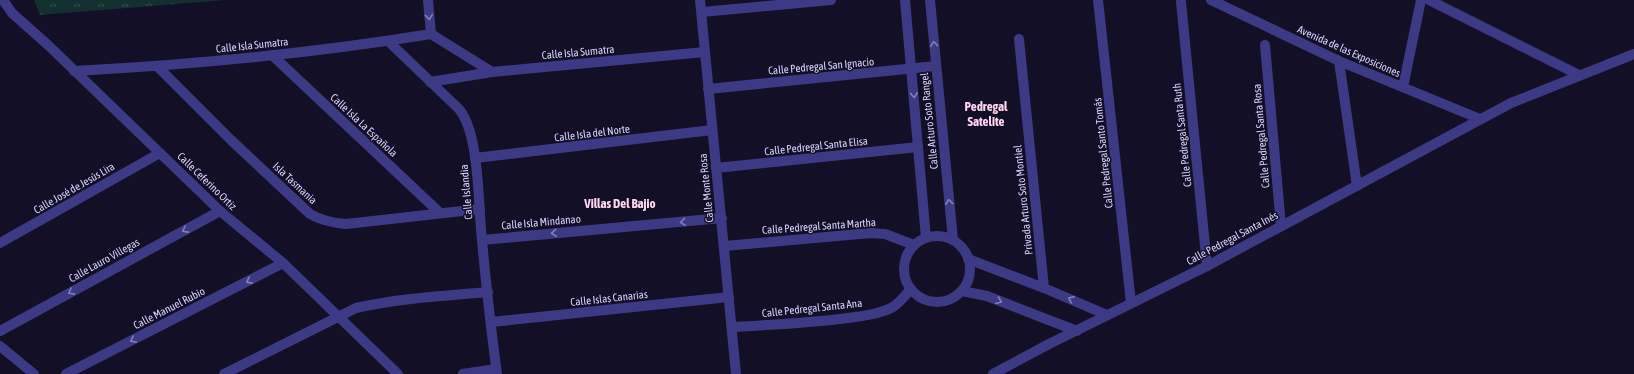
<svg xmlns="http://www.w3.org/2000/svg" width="1634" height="374" viewBox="0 0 1634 374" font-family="'Asap Condensed',sans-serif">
	<defs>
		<pattern id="park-tufts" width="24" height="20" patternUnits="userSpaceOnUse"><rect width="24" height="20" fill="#12302f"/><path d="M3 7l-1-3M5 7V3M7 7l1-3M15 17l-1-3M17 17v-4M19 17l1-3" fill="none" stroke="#344d4e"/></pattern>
	</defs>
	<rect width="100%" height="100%" fill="#130f26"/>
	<path fill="url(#park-tufts)" d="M 34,0 L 225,0 L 40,15 Z"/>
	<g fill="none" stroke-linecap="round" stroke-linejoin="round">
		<g stroke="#3d3a85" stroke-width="10">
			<path d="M 3,0 L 12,13 L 48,45 L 220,211 L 283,263 L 398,374"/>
			<path d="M 428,0 L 431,34"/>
			<path d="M 700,0 L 736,374"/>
			<path d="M 905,0 L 926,238"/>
			<path d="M 930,0 L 953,240"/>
			<path d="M 1098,0 L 1131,303"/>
			<path d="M 1211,0 L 1339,61 L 1480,119"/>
			<path d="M 1429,0 L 1579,75"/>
			<path d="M 1181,2 L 1207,266"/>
			<path d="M 702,12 L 831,0"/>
			<path d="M 431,34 L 492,72"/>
			<path d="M 1019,39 L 1044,288"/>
			<path d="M 388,41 L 459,109 C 480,134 478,207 482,240 C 486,285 491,329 497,374"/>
			<path d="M 1265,45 L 1281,226"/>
			<path d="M 272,55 L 440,213"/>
			<path d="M 1339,61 L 1357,186"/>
			<path d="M 158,67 L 232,141 L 310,214 C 322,221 333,223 346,224 L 480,209"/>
			<path d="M 74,71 C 194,65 313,53 431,34"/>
			<path d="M 430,82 L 492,72 L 705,52"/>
			<path d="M 1403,87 L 1421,0"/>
			<path d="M 708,89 L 936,66"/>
			<path d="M 475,158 L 712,130"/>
			<path d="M 716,168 L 918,147"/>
			<circle cx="937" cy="269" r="33"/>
			<path d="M 482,240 L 722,218"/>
			<path d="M 0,243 L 160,153"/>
			<path d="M 725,246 L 871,233 L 885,234 L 914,245"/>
			<path d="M 968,259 L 1044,288 L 1107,315"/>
			<path d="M 962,291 L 987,296 L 1077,331"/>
			<path d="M 492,322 L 729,297"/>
			<path d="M 732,327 C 771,325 810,323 848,318 C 863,316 880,314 893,307 C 900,302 905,296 910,290"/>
			<path d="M 0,331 L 220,211"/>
			<path d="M 0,346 L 34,374"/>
			<path d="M 66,374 L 283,263"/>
			<path d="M 224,374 L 356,308 C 400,298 444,296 488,292"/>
			<path d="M 463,374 L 496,369"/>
			<path d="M 993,374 L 1049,344 L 1207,266 L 1511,103 L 1634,54"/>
		</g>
	</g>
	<defs><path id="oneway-chevron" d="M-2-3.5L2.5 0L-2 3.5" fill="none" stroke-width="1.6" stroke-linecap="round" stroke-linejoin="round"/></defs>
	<g stroke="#837fbc">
		<use href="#oneway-chevron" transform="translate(429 17) rotate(84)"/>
		<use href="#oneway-chevron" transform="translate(934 44) rotate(-95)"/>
		<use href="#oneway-chevron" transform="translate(914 95) rotate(86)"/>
		<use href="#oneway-chevron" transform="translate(949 202) rotate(-96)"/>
		<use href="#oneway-chevron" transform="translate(683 222) rotate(175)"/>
		<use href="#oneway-chevron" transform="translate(185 230) rotate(151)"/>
		<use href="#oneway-chevron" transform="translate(554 233) rotate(175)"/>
		<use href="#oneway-chevron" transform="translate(249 281) rotate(153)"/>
		<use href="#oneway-chevron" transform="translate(71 292) rotate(151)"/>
		<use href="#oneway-chevron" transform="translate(1071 299) rotate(-156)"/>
		<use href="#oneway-chevron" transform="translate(999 301) rotate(22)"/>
		<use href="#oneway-chevron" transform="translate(133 340) rotate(153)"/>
	</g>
	<g text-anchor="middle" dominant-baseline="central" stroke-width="3" stroke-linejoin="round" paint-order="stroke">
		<g font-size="11" fill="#d9d4ff" stroke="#130f26">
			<text transform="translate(252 45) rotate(-6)">Calle Isla Sumatra</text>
			<text transform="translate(1349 51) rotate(24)">Avenida de las Exposiciones</text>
			<text transform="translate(578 52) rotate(-5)">Calle Isla Sumatra</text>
			<text transform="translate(821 66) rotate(-5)">Calle Pedregal San Ignacio</text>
			<text transform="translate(929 121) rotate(-96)">Calle Arturo Soto Rangel</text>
			<text transform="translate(364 125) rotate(43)">Calle Isla La Española</text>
			<text transform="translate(592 133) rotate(-7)">Calle Isla del Norte</text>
			<text transform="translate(1182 135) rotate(-96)">Calle Pedregal Santa Ruth</text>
			<text transform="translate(1261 136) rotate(-95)">Calle Pedregal Santa Rosa</text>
			<text transform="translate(816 146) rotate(-6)">Calle Pedregal Santa Elisa</text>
			<text transform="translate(1103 153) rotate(-96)">Calle Pedregal Santo Tomás</text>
			<text transform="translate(207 181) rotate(44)">Calle Ceferino Ortiz</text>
			<text transform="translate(295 183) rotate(43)">Isla Tasmania</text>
			<text transform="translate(74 188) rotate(-30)">Calle José de Jesús Lira</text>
			<text transform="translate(706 188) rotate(-96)">Calle Monte Rosa</text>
			<text transform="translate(466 192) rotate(-95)">Calle Islandia</text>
			<text transform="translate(1023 200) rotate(-96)">Privada Arturo Soto Montiel</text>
			<text transform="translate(541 222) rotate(-5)">Calle Isla Mindanao</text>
			<text transform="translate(819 226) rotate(-4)">Calle Pedregal Santa Martha</text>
			<text transform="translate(1232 238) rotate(-28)">Calle Pedregal Santa Inés</text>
			<text transform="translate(104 260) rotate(-29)">Calle Lauro Villegas</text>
			<text transform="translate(609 298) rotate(-6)">Calle Islas Canarias</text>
			<text transform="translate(169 308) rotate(-27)">Calle Manuel Rubio</text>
			<text transform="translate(812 308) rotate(-6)">Calle Pedregal Santa Ana</text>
		</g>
		<g font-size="13" font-weight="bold" fill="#ffd6f0" stroke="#130f26">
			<text x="986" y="106">Pedregal<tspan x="986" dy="15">Satelite</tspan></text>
			<text x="620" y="203">Villas Del Bajio</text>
		</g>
	</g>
</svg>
